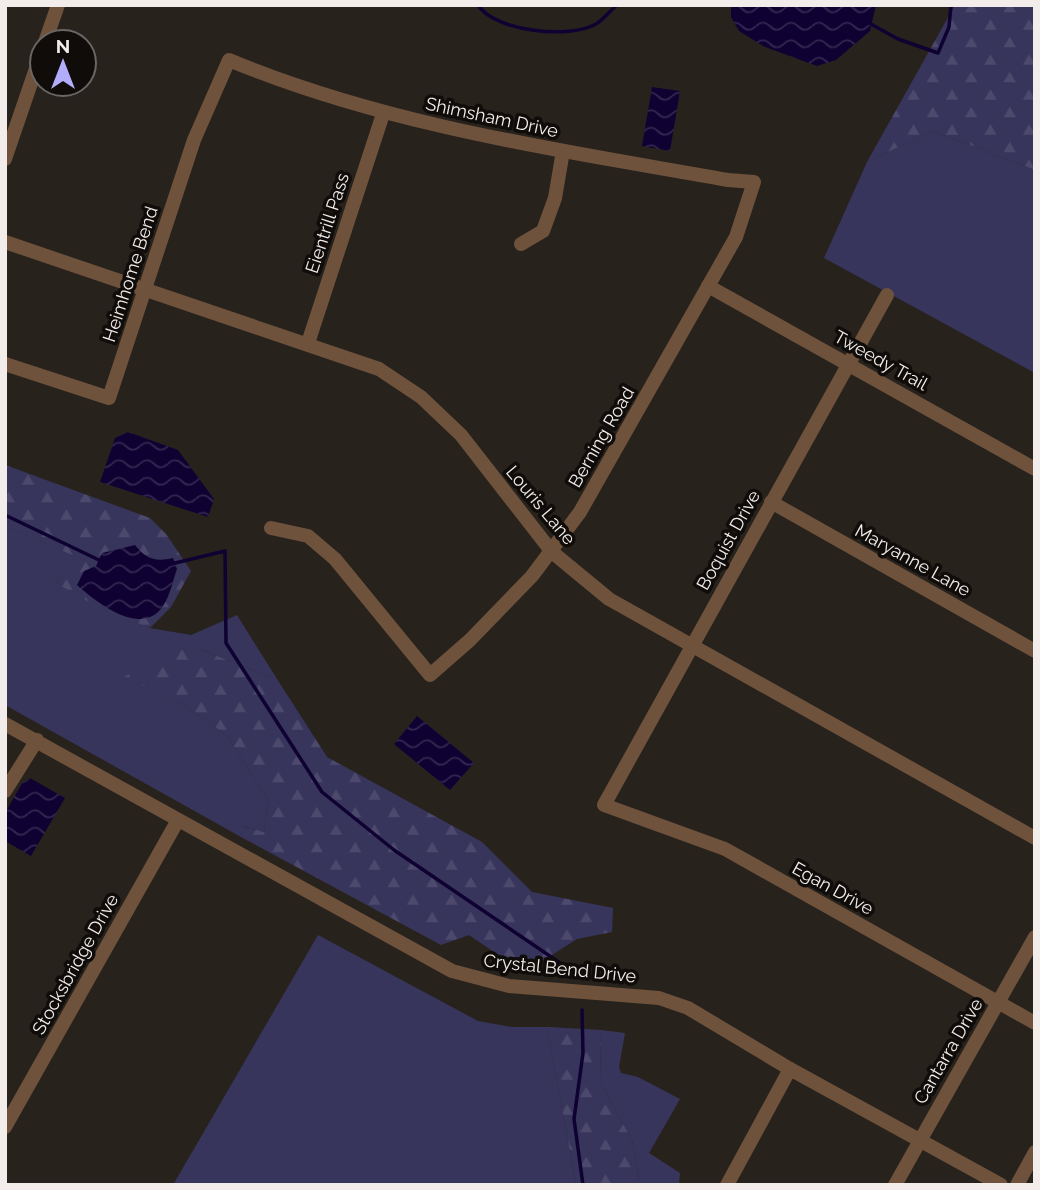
<svg xmlns="http://www.w3.org/2000/svg" width="1040" height="1190" viewBox="0 0 1040 1190" font-family="Raleway,sans-serif">
	<defs>
		<pattern id="forest-firs" width="22" height="20" patternUnits="userSpaceOnUse" patternTransform="scale(1.75)"><rect width="22" height="20" fill="#38355d"/><path d="M5 1l3.5 6h-7zM16 11l3.5 6h-7z" fill="#4c496d"/></pattern>
		<pattern id="water-waves" width="16" height="10" patternUnits="userSpaceOnUse" patternTransform="scale(1.75)"><rect width="16" height="10" fill="#0f0232"/><path d="M0 5q4-4 8 0t8 0" fill="none" stroke="#322750"/></pattern>
	</defs>
	<rect width="100%" height="100%" fill="#28221d"/>
	<g fill="#38355d">
		<path d="M 933,131 L 1035,170 L 1035,373 L 824,258 L 867,162 Z"/>
		<path d="M 5,526 L 80,558 L 56,583 L 150,628 L 191,635 L 237,615 L 277,679 L 199,649 L 125,677 L 183,704 L 227,736 L 268,799 L 264,832 L 243,826 L 241,837 L 5,705 Z"/>
		<path d="M 318,935 L 478,1021 L 512,1027 L 547,1027 L 576,1185 L 173,1185 Z"/>
		<path d="M 601,1030 L 625,1033 L 619,1067 L 621,1073 L 638,1077 L 680,1099 L 649,1153 L 680,1173 L 679,1185 L 640,1185 L 632,1140 L 600,1082 Z"/>
	</g>
	<g fill="url(#forest-firs)">
		<path d="M 955,5 L 1035,5 L 1035,170 L 933,131 L 867,162 Z"/>
		<path d="M 5,465 L 150,518 L 166,534 L 191,571 L 171,607 L 150,628 L 96,606 L 56,583 L 79,558 L 5,526 Z"/>
		<path d="M 199,649 L 277,679 L 327,757 L 482,842 L 532,892 L 613,908 L 612,932 L 577,939 L 536,965 L 497,954 L 469,935 L 441,945 L 241,837 L 242,826 L 264,832 L 268,799 L 227,736 L 183,704 L 124,677 L 166,650 Z"/>
		<path d="M 547,1027 L 601,1030 L 600,1082 L 632,1140 L 640,1185 L 576,1185 Z"/>
	</g>
	<g fill="url(#water-waves)">
		<path d="M 731,5 L 876,5 L 870,31 L 836,60 L 817,66 L 765,47 L 739,31 L 731,17 Z"/>
		<path d="M 652,87 L 680,91 L 670,151 L 642,146 Z"/>
		<path d="M 128,432 L 178,450 L 214,499 L 208,517 L 100,482 L 115,438 Z"/>
		<path d="M 135,545 C 146,559 155,562 173,558 L 177,569 C 173,580 170,596 163,606 C 142,638 97,603 77,585 L 84,571 L 96,566 L 102,553 Z"/>
		<path d="M 417,716 L 474,763 L 450,790 L 394,744 Z"/>
		<path d="M 30,778 L 65,798 L 31,856 L 5,841 L 5,813 L 24,780 L 27,782 Z"/>
	</g>
	<g fill="none" stroke-linecap="round" stroke-linejoin="round">
		<g stroke="#0f0232" stroke-width="3.5">
			<path d="M 478,5 C 495,32 570,39 596,24 C 603,20 610,11 617,5"/>
			<path d="M 869,23 L 898,39 L 938,53 L 949,27 L 951,5"/>
			<path d="M 5,515 L 101,561"/>
			<path d="M 171,564 L 225,551 L 226,643 L 322,792 L 394,850 L 569,969"/>
			<path d="M 582,1010 L 583,1053 L 574,1119 L 583,1185"/>
		</g>
		<g stroke="#6e523c" stroke-width="14">
			<path d="M 45,42 L 58,5"/>
			<path d="M 5,159 L 42,51"/>
			<path d="M 5,242 L 379,369 L 421,397 L 461,435 L 552,552 L 609,599 L 1035,838"/>
			<path d="M 521,244 L 543,231 L 555,198 L 563,151"/>
			<path d="M 708,286 L 1035,469"/>
			<path d="M 887,295 L 604,805 L 725,849 L 1035,1023"/>
			<path d="M 308,343 L 383,114"/>
			<path d="M 5,364 L 109,398 L 194,140 L 229,60 C 388,126 559,150 728,180 L 754,182 L 736,237 L 580,512 L 532,576 L 470,640 L 430,675 L 335,559 L 308,536 L 271,528"/>
			<path d="M 771,502 L 1035,651"/>
			<path d="M 5,724 L 452,971 L 509,986 L 659,998 L 688,1008 L 790,1069 L 1001,1185"/>
			<path d="M 5,791 L 37,740"/>
			<path d="M 5,1127 L 178,820"/>
			<path d="M 727,1185 L 790,1069"/>
			<path d="M 895,1185 L 1035,937"/>
			<path d="M 1017,1185 L 1035,1152"/>
		</g>
	</g>
	<g text-anchor="middle" dominant-baseline="central" stroke-width="7" stroke-linejoin="round" paint-order="stroke">
		<g font-size="18" fill="#f2edea" stroke="#0f0c0a">
			<text transform="translate(492 117) rotate(12)">Shimsham Drive</text>
			<text transform="translate(327 223) rotate(-72)">Eientrill Pass</text>
			<text transform="translate(130 274) rotate(-72)">Heimhome Bend</text>
			<text transform="translate(881 360) rotate(29)">Tweedy Trail</text>
			<text transform="translate(601 437) rotate(-60)">Berning Road</text>
			<text transform="translate(541 505) rotate(50)">Louris Lane</text>
			<text transform="translate(728 540) rotate(-61)">Boquist Drive</text>
			<text transform="translate(913 560) rotate(29)">Maryanne Lane</text>
			<text transform="translate(833 888) rotate(29)">Egan Drive</text>
			<text transform="translate(75 964) rotate(-61)">Stocksbridge Drive</text>
			<text transform="translate(560 968) rotate(6)">Crystal Bend Drive</text>
			<text transform="translate(948 1051) rotate(-60)">Cantarra Drive</text>
		</g>
	</g>
	<rect width="1040" height="1190" fill="none" stroke="#f2edea" stroke-width="14"/>
	<g transform="translate(63 63)"><circle r="33" fill="#0f0c0a" stroke="#6a6664" stroke-width="2"/>
	<path d="M0-5L12 26L0 18L-12 26Z" fill="#b1adfa"/>
	<text y="-10" font-size="19" font-weight="bold" text-anchor="middle" fill="#f2edea">N</text>
	</g>
</svg>
